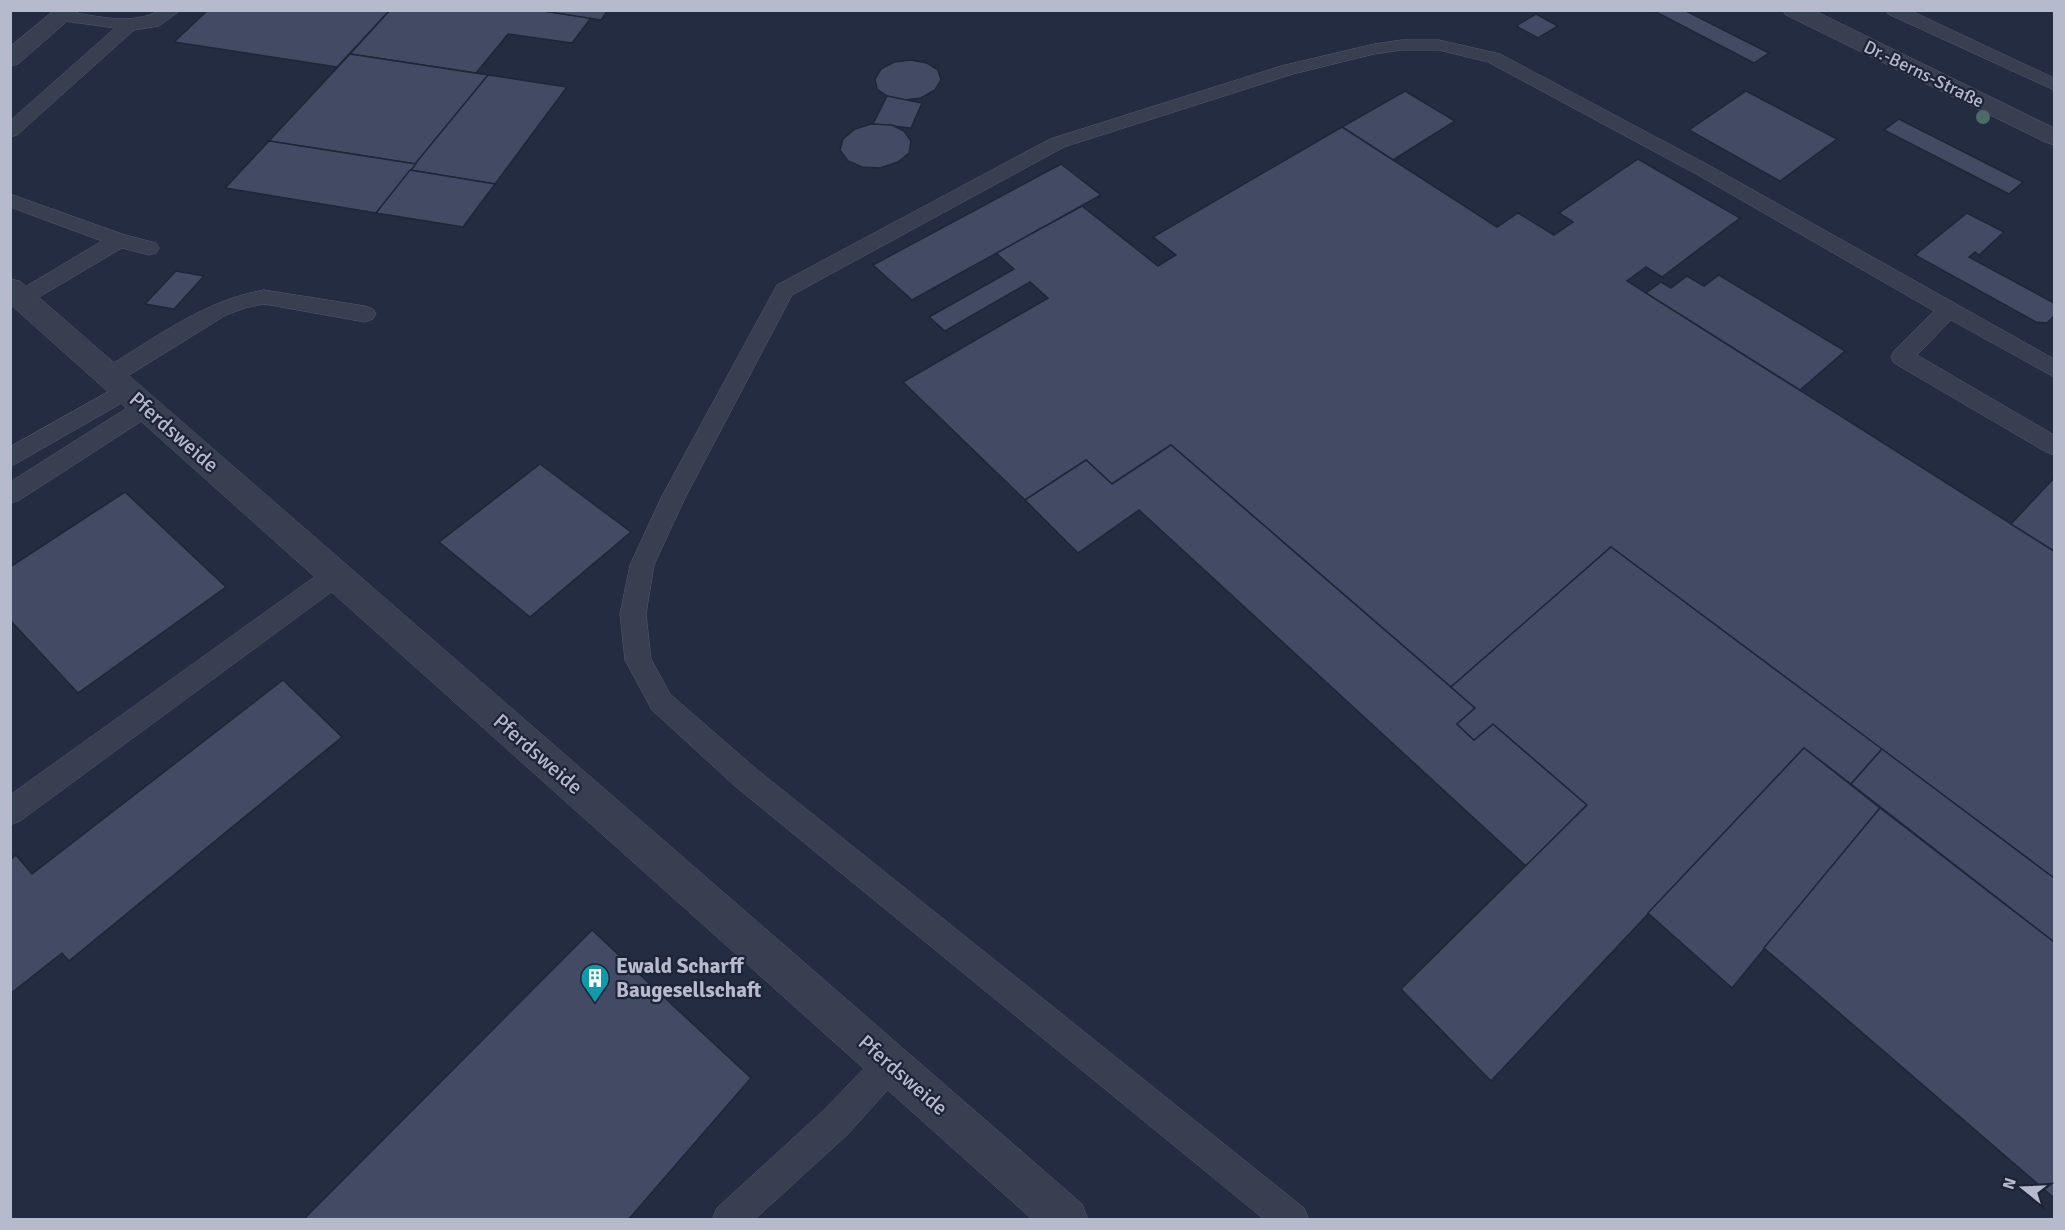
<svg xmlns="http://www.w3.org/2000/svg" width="2065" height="1230" viewBox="0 0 2065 1230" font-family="Signika,sans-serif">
	<rect width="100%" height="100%" fill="#242c42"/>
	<g fill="#434b64" stroke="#1f2639" stroke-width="1.5">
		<path d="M 208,10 L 390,10 L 337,67 L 174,42 Z"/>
		<path d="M 390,10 L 537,10 L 591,18 L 572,43 L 508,34 L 476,73 L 350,54 Z"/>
		<path d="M 537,10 L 608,10 L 601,20 Z"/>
		<path d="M 1652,10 L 1684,10 L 1769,53 L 1754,63 Z"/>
		<path d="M 1536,14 L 1558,26 L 1538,38 L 1516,26 Z"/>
		<path d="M 350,54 L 488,75 L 416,164 L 269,141 Z"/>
		<path d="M 911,60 L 927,63 L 938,70 L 941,80 L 935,90 L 921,98 L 904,100 L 887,96 L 877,89 L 875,79 L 881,69 L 894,62 Z"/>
		<path d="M 488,75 L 567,87 L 495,184 L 410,170 Z"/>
		<path d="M 1405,91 L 1455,121 L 1393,160 L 1342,127 Z"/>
		<path d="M 1746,91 L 1837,139 L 1780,181 L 1689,130 Z"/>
		<path d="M 887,96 L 922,103 L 911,128 L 873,124 Z"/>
		<path d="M 1899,119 L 2023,182 L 2009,194 L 1884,130 Z"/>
		<path d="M 871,124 L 892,125 L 904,131 L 911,141 L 909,153 L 898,162 L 880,168 L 862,167 L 848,161 L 840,150 L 843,139 L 855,129 Z"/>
		<path d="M 1342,127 L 1497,227 L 1518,213 L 1554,235 L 1573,222 L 1559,213 L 1638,159 L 1740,218 L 1662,277 L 1646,267 L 1627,281 L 2054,551 L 2054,878 L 1611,547 L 1451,687 L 1171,445 L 1112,484 L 1086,460 L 1025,500 L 903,382 L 1048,298 L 1030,282 L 945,331 L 929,317 L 1014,269 L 996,253 L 1082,206 L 1158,266 L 1176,255 L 1153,237 Z"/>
		<path d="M 269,141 L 416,164 L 376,213 L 225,188 Z"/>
		<path d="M 1061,164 L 1101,195 L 912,300 L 873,265 Z"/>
		<path d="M 410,170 L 495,184 L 463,227 L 376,213 Z"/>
		<path d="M 1967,213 L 2004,232 L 1979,255 L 1975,252 L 1969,257 L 2054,303 L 2054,316 L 2047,323 L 2036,322 L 1915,255 Z"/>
		<path d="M 176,271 L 204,276 L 174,309 L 145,304 Z"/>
		<path d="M 1719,275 L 1845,351 L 1800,390 L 1646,293 L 1661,282 L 1671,288 L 1687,276 L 1704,286 Z"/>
		<path d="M 1171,445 L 1475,708 L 1457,724 L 1474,740 L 1493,724 L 1587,805 L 1526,866 L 1139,510 L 1078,553 L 1025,500 L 1086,460 L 1112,484 Z"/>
		<path d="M 540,464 L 631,532 L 530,617 L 439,542 Z"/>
		<path d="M 2054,478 L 2054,551 L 2011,524 Z"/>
		<path d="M 125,492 L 226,587 L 78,693 L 10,620 L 10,567 Z"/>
		<path d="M 1611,547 L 1882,749 L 1851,784 L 1804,748 L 1491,1081 L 1401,989 L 1587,805 L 1493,724 L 1474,740 L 1457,724 L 1475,708 L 1451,687 Z"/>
		<path d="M 283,680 L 342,737 L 69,961 L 62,953 L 10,994 L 10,860 L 16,855 L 32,874 Z"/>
		<path d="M 1804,748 L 1880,808 L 1732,988 L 1648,913 Z"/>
		<path d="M 1882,749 L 2054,878 L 2054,942 L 1851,784 Z"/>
		<path d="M 1880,808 L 2054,942 L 2054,1198 L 1764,948 Z"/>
		<path d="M 592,930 L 751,1078 L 628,1220 L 303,1220 Z"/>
	</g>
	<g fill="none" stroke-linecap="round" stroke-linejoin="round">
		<g stroke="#535a6c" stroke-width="1">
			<g id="lane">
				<path d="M 160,10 L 181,10 L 159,26 L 134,30 L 17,135 L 10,137 L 10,121 L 115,28 L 57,20 L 54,16 L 57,12 L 63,11 C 94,15 132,27 160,10 Z"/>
				<path d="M 1886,10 L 1909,10 L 2054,78 L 2054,90 L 1888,14 Z"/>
				<path d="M 1402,40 L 1439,40 L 1500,54 L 1712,167 L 2054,359 L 2054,377 L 1951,320 L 1917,355 L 2054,435 L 2054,455 L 2046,452 L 1894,363 L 1891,357 L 1894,351 L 1934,311 L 1698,175 L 1488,62 L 1439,50 L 1402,50 L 1374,54 L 1293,74 L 1064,147 L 792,295 L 685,498 L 654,565 L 646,614 L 651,659 L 670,694 L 755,768 L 1304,1208 L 1309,1220 L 1265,1220 L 735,786 L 652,710 L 625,660 L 620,614 L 630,565 L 661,498 L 777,285 L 1050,139 L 1281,66 L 1374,44 Z"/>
				<path d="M 10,194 L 125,235 L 156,243 L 159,248 L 156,253 L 149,255 L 122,248 L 29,303 L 22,305 L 15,303 L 11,298 L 15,293 L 102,241 L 10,207 Z"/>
				<path d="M 264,290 L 365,306 L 373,309 L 376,314 L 373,319 L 365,322 L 264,304 L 245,308 L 226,315 L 118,382 L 110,384 L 102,382 L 99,376 L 102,370 C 154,339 204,300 264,290 Z"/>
				<path d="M 126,382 L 134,384 L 137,390 L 134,396 L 10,467 L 10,447 Z"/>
				<path d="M 146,398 L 154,401 L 157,407 L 154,413 L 18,501 L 10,503 L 10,482 L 138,401 Z"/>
				<path d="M 336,565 L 345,568 L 348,575 L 345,582 L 20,821 L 10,825 L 10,795 L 327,568 Z"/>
				<path d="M 890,1048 L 901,1053 L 906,1064 L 901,1075 L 848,1134 L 754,1220 L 712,1220 L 717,1208 L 824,1110 L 879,1053 Z"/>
			</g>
		</g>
		<g stroke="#535a6c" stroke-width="1">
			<g id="street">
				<path d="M 55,10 L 80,10 L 18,64 L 10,66 L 10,47 Z"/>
				<path d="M 1783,10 L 1813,10 L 2054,128 L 2054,145 L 2045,142 L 1786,15 Z"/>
				<path d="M 10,279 L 20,281 L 1082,1204 L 1088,1220 L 1033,1220 L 10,304 Z"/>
			</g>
		</g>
		<use href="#lane" fill="#383f51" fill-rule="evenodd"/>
		<use href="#street" fill="#383f51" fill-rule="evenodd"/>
	</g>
	<circle fill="#4b6b64" cx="1983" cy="117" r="7"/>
	<defs>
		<g id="building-pin" transform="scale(1.5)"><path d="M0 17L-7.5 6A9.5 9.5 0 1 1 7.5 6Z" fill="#0f9aa8" stroke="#1d2437"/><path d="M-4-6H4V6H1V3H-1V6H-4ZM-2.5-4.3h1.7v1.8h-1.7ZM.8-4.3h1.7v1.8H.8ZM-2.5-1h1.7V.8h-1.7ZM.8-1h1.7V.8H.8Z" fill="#fff"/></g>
	</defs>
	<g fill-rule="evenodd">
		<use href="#building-pin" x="595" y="978"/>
	</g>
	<g text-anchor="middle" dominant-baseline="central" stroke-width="4.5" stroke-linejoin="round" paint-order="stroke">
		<g font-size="18" fill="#b5bacc" stroke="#1d2437">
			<text transform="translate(1924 74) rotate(26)">Dr.-Berns-Straße</text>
		</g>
		<g font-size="21" fill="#b5bacc" stroke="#1d2437">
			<text transform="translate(174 432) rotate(41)">Pferdsweide</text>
			<text transform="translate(538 754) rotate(41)">Pferdsweide</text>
			<text transform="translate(903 1075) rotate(41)">Pferdsweide</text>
		</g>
		<g font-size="21" font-weight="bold" fill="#b5bacc" stroke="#1d2437" text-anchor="start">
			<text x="616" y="966">Ewald Scharff<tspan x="616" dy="24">Baugesellschaft</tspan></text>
		</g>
	</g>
	<rect width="2065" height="1230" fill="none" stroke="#b5bacc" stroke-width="24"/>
	<g transform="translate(2023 1188) rotate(288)" stroke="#1d2437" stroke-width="4.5" paint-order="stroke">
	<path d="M0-4.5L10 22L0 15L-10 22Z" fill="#b5bacc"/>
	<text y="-9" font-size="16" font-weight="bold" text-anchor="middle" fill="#b5bacc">N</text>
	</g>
</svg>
